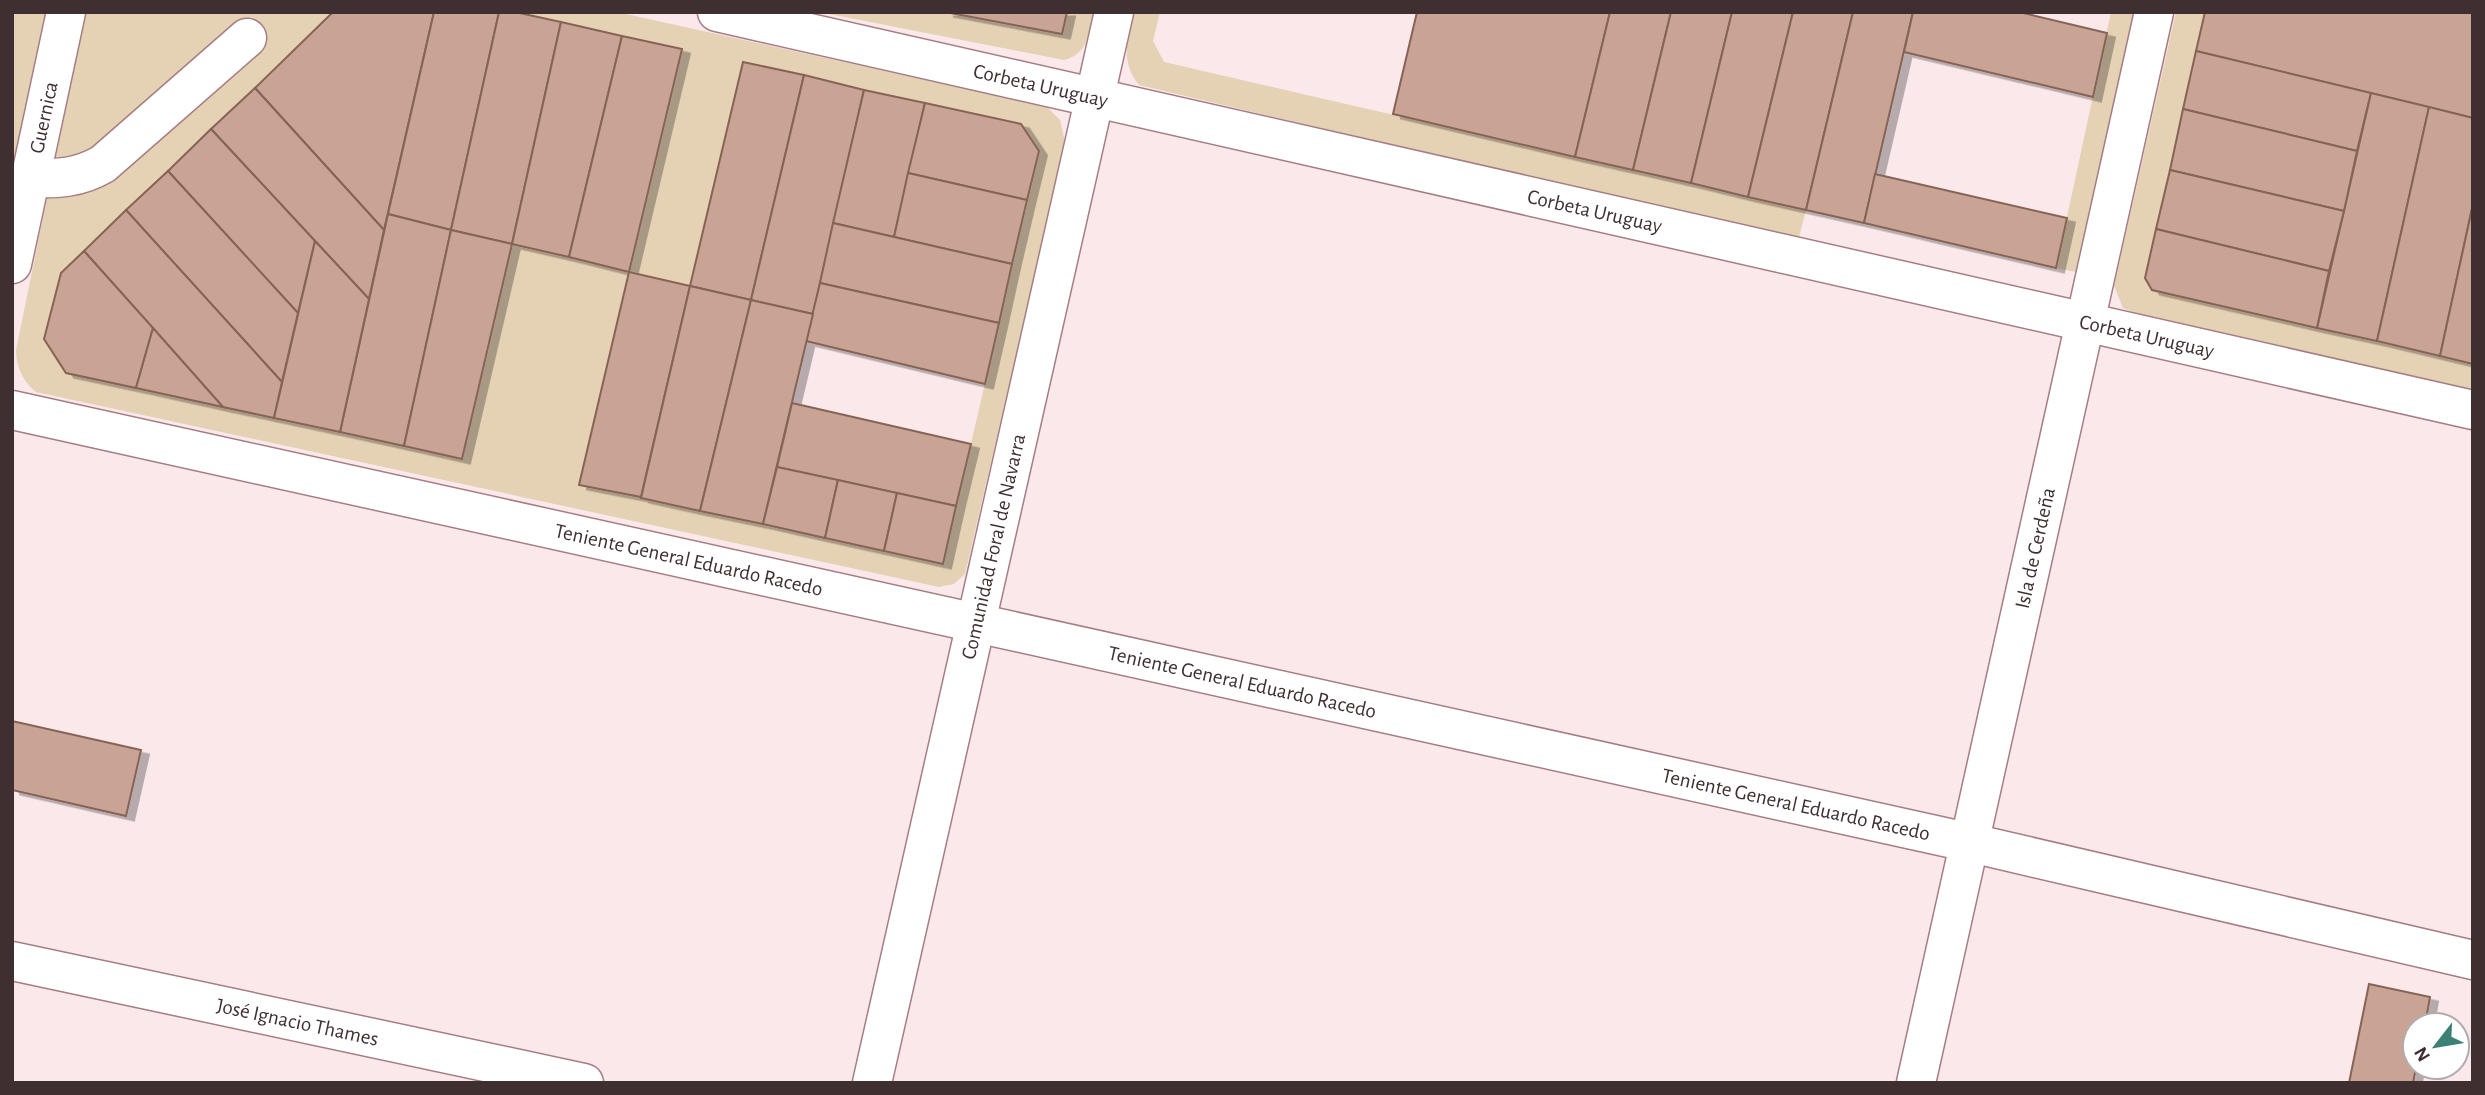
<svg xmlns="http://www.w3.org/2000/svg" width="2485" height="1095" viewBox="0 0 2485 1095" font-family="'Alegreya Sans',sans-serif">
	<defs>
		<filter id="shadow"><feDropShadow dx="8" dy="4.5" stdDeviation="0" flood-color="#0004"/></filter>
	</defs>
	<rect width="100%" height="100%" fill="#fae8eb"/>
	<g fill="#e5d1b4" fill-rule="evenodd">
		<path d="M 12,12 L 47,12 L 12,168 Z"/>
		<path d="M 85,12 L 332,12 L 62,273 L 66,373 L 461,459 L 512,244 L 629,271 L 682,49 L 518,12 L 617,12 L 1047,107 L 1060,120 L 1065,142 L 965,574 L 954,584 L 939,587 L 36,392 C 23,382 16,366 16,350 ZM 743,62 L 864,90 L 1039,151 L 943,564 L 579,484 L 628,272 L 690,286 Z"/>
		<path d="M 819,12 L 944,12 L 1062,34 L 1067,12 L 1094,12 C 1089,33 1088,54 1064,60 Z"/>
		<path d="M 1134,12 L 1160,12 L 1153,41 L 1164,62 L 1806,210 L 1798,241 L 1139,85 C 1120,62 1127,39 1134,12 Z"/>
		<path d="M 2111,12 L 2134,12 L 2076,272 L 2056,268 Z"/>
		<path d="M 2176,12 L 2205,12 L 2145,278 L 2152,290 L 2473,364 L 2473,390 L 2137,314 L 2123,308 L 2114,286 Z"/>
	</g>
	<g fill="#c9a495" stroke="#866456" stroke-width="2" filter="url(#shadow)">
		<path d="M 333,12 L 434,12 L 384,230 L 255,88 Z"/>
		<path d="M 434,12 L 499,12 L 451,230 L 388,214 Z"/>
		<path d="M 499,12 L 515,12 L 561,22 L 512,244 L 451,230 Z"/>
		<path d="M 945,12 L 1067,12 L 1062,34 Z"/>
		<path d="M 1417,12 L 1610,12 L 1575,157 L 1393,114 Z"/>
		<path d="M 1610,12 L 1671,12 L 1633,170 L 1575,157 Z"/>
		<path d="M 1671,12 L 1732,12 L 1691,183 L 1633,170 Z"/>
		<path d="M 1732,12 L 1793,12 L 1748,197 L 1691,183 Z"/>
		<path d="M 1793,12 L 1853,12 L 1806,210 L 1748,197 Z"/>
		<path d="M 1853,12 L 1913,12 L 1864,223 L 1806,210 Z"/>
		<path d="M 1913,12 L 2019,12 L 2107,33 L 2093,97 L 1904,52 Z"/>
		<path d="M 2205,12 L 2473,12 L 2473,118 L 2196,51 Z"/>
		<path d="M 561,22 L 622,36 L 569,257 L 512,244 Z"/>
		<path d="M 622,36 L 682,49 L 629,272 L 569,257 Z"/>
		<path d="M 2196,51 L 2371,93 L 2357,151 L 2183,109 Z"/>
		<path d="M 743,62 L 804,75 L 751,300 L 690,286 Z"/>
		<path d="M 804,75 L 864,90 L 813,314 L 751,300 Z"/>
		<path d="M 255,88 L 384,230 L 369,299 L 211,129 Z"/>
		<path d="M 864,90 L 925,103 L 894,237 L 833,223 Z"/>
		<path d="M 2371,93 L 2429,107 L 2377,341 L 2317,328 Z"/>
		<path d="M 925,103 L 1021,124 L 1039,151 L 1027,200 L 908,173 Z"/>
		<path d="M 2429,107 L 2473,118 L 2473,204 L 2440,356 L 2377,341 Z"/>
		<path d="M 2183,109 L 2357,151 L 2344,211 L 2170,170 Z"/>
		<path d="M 211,129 L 315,241 L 298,313 L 168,171 Z"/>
		<path d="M 2170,170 L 2344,211 L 2329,271 L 2156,229 Z"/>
		<path d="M 168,171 L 298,313 L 282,382 L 126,210 Z"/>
		<path d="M 908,173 L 1027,200 L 1012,264 L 894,237 Z"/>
		<path d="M 1875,174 L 2067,218 L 2056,268 L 1864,223 Z"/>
		<path d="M 2473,204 L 2473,364 L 2440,356 Z"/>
		<path d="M 126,210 L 282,382 L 274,418 L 223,407 L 84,251 Z"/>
		<path d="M 388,214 L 451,230 L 404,446 L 340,432 Z"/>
		<path d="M 833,223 L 1012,264 L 999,323 L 820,283 Z"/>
		<path d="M 2156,229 L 2329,271 L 2317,328 L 2152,290 L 2145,278 Z"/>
		<path d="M 451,230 L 512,244 L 462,459 L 404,446 Z"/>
		<path d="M 315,241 L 369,299 L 340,432 L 274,418 Z"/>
		<path d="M 84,251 L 153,328 L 136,388 L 66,373 L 44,339 L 61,273 Z"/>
		<path d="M 629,272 L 690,286 L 641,497 L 579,485 Z"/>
		<path d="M 820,283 L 999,323 L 985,384 L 806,341 Z"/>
		<path d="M 690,286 L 751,300 L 700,511 L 641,498 Z"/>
		<path d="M 751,300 L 813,314 L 763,524 L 700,511 Z"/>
		<path d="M 153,328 L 223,407 L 136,388 Z"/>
		<path d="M 792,403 L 971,444 L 956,506 L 777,467 Z"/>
		<path d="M 777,467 L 838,480 L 825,538 L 763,524 Z"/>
		<path d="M 838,480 L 897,493 L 884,551 L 825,538 Z"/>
		<path d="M 897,493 L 956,506 L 943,564 L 884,551 Z"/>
		<path d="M 12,721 L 141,750 L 126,816 L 12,790 Z"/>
		<path d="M 2369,984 L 2430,997 L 2425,1025 L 2415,1025 L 2416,1067 L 2413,1083 L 2349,1083 Z"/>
	</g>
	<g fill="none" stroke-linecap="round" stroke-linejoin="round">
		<g stroke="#a57e84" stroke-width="41">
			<g id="minor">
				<path id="s1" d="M 717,12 L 2473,410"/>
				<path d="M 31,178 C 58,179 79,178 103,164 L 247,38"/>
				<path id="s2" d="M 12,264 L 66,12"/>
				<path id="s3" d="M 12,410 L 1967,842 L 2473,960"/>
				<path id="s4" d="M 12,961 L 584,1083"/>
				<path id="s5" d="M 872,1083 L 1114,12"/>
				<path id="s6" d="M 1916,1083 L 2154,12"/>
			</g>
		</g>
		<use href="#minor" stroke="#fff" stroke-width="38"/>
	</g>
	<g text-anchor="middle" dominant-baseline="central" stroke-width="7" stroke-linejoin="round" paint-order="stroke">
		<g font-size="21" fill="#3f2f31" stroke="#fff">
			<text stroke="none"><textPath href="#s1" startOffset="332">Corbeta Uruguay</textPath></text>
			<text stroke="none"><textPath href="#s2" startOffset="150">Guernica</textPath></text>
			<text stroke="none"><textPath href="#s1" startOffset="900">Corbeta Uruguay</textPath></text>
			<text stroke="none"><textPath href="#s1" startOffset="1466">Corbeta Uruguay</textPath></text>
			<text stroke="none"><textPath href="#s5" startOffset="550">Comunidad Foral de Navarra</textPath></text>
			<text stroke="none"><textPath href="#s6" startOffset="548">Isla de Cerdeña</textPath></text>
			<text stroke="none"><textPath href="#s3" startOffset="693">Teniente General Eduardo Racedo</textPath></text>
			<text stroke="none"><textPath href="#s3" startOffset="1260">Teniente General Eduardo Racedo</textPath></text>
			<text stroke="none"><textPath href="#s3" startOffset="1827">Teniente General Eduardo Racedo</textPath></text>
			<text stroke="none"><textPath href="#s4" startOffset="292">José Ignacio Thames</textPath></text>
		</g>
	</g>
	<rect width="2485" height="1095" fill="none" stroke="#3f2f31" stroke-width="28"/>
	<g transform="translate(2436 1046) rotate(239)"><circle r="33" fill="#ffffff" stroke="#b2acad" stroke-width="2"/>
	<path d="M0-5L12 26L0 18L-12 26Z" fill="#3d8175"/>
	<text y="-10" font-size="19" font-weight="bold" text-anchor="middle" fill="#3f2f31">N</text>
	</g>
</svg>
